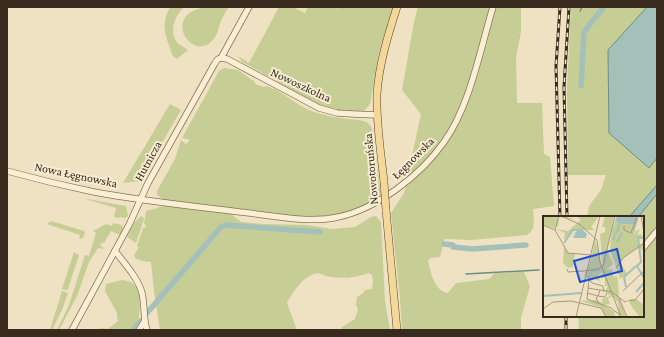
<svg xmlns="http://www.w3.org/2000/svg" width="664" height="337" viewBox="0 0 664 337" font-family="'Crimson Pro',serif">
	<rect width="100%" height="100%" fill="#efe2c2"/>
	<g fill="#c6cd95">
		<path d="M 170,7 L 185,7 C 174,14 168,35 179,44 C 182,46 185,48 188,50 L 177,59 C 172,56 171,53 170,48 C 164,32 162,23 170,7 Z"/>
		<path d="M 204,7 L 229,7 C 226,11 223,16 221,21 C 218,28 218,35 212,41 C 194,60 167,24 193,11 C 196,9 201,8 204,7 Z"/>
		<path d="M 279,7 L 292,7 L 305,13 L 308,7 L 332,7 L 337,9 L 338,7 L 393,7 L 379,52 L 370,104 L 364,111 C 332,115 305,98 278,83 L 277,81 L 242,62 L 238,56 L 249,63 Z"/>
		<path d="M 418,7 L 521,7 L 521,32 L 516,57 L 517,103 L 542,103 L 544,154 L 550,157 L 554,206 L 533,209 C 533,218 537,229 527,235 L 472,240 L 446,239 L 444,240 L 440,257 L 430,258 L 428,261 C 431,273 434,291 448,293 L 456,283 L 489,279 L 495,273 L 524,272 L 530,286 L 521,318 L 521,330 L 402,330 L 400,299 L 391,213 L 404,193 L 421,114 L 402,90 L 414,22 Z"/>
		<path d="M 571,7 L 657,7 L 657,330 L 579,330 L 578,316 L 643,316 L 643,217 L 587,217 L 589,206 L 601,190 L 606,175 L 568,175 L 567,86 Z"/>
		<path d="M 224,68 L 238,70 L 255,82 L 255,84 L 264,87 L 266,86 C 280,90 289,99 301,106 C 319,116 338,118 358,120 C 368,121 371,124 373,133 L 381,196 C 369,203 358,210 345,213 C 313,220 279,215 247,211 C 219,207 192,203 164,200 L 157,195 L 157,191 L 175,159 L 181,140 L 186,144 L 190,140 L 182,138 L 219,71 Z"/>
		<path d="M 170,104 L 181,110 L 140,181 L 123,183 Z"/>
		<path d="M 82,198 L 126,206 L 128,216 L 125,218 L 120,217 L 119,218 L 114,217 L 116,208 Z"/>
		<path d="M 164,206 L 226,213 L 231,214 L 241,222 L 263,224 L 307,225 L 332,229 L 355,227 L 371,217 L 376,216 L 381,222 L 385,301 L 390,330 L 342,330 L 342,327 L 355,319 L 358,309 L 356,305 L 357,297 L 363,293 L 365,290 L 372,289 L 373,280 L 372,275 L 369,273 C 356,278 340,279 326,276 C 322,274 319,272 314,274 C 303,277 292,293 287,303 L 297,330 L 160,330 L 154,291 L 151,262 L 142,261 L 135,258 L 134,255 L 139,247 L 137,246 L 143,228 L 145,228 L 146,225 L 144,224 L 146,211 Z"/>
		<path d="M 141,216 L 143,217 L 144,219 L 136,243 L 127,237 L 134,223 Z"/>
		<path d="M 51,221 L 84,231 L 85,233 L 83,238 L 79,239 L 80,235 L 47,224 Z"/>
		<path d="M 113,223 L 122,225 L 123,230 L 120,235 L 111,231 L 104,243 L 102,242 L 100,246 L 104,248 L 103,249 L 98,248 L 89,262 L 77,296 L 59,330 L 57,330 L 69,305 L 85,255 L 89,256 L 96,233 L 93,231 L 106,224 L 112,226 Z"/>
		<path d="M 74,252 L 79,255 L 68,289 L 66,290 L 62,289 Z"/>
		<path d="M 122,280 C 141,281 141,300 139,315 C 139,321 139,325 136,330 L 98,330 L 101,328 L 108,329 L 118,321 L 117,317 L 117,313 L 105,291 L 106,284 Z"/>
		<path d="M 62,291 L 68,293 L 62,310 L 52,330 L 50,330 Z"/>
	</g>
	<g fill="#a4c1b9" stroke="#6b8f87">
		<path d="M 647,7 L 657,7 L 657,158 L 649,168 L 609,133 L 608,50 Z"/>
		<path d="M 657,185 L 657,194 L 638,217 L 629,217 Z"/>
	</g>
	<g fill="none" stroke-linecap="round" stroke-linejoin="round">
		<g stroke="#6b8f87" stroke-width="1.5">
			<path d="M 580,11 L 582,7"/>
			<path d="M 466,274 L 539,270"/>
		</g>
		<g stroke="#a4c1b9" stroke-width="5.5">
			<path d="M 581,86 L 584,33 L 589,25 L 604,7"/>
			<path d="M 444,244 L 453,245 L 453,247 L 472,249 L 526,245"/>
			<path d="M 147,313 L 220,228 L 225,225 L 320,232"/>
			<path d="M 133,330 L 141,321"/>
		</g>
		<g stroke="#897359" stroke-width="7">
			<g id="minor">
				<path d="M 221,58 L 227,59 L 319,108 L 337,113 L 353,114 L 377,115"/>
				<path d="M 7,171 C 36,179 65,186 94,192 C 142,201 192,206 240,212 C 270,215 308,224 338,217 C 377,209 421,175 444,142 C 470,106 480,50 493,7"/>
				<path d="M 643,248 L 657,231"/>
				<path d="M 115,251 C 125,264 138,278 142,293 C 145,306 143,318 147,330"/>
				<path d="M 72,330 L 129,225 L 148,183 L 215,63 L 218,59 L 221,58 L 249,7"/>
				<path d="M 139,330 L 144,322"/>
			</g>
		</g>
		<g stroke="#56412d" stroke-width="8">
			<g id="major">
				<path d="M 384,182 C 381,153 376,123 377,94 C 379,64 388,35 397,7"/>
				<path d="M 386,210 L 397,330"/>
			</g>
		</g>
		<use href="#minor" stroke="#f9efd5" stroke-width="5.5"/>
		<use href="#major" stroke="#f3d899" stroke-width="7"/>
		<g stroke="#382b1d" stroke-width="3">
			<g id="rail">
				<path d="M 560,217 L 556,66 L 560,7"/>
				<path d="M 567,217 L 564,87 L 569,7"/>
				<path d="M 566,316 L 566,330"/>
			</g>
		</g>
		<use href="#rail" stroke="#f6ecd1" stroke-width="1.5" stroke-dasharray="4.5" stroke-linecap="butt"/>
		<g stroke="#56412d" stroke-width="8" stroke-linecap="butt">
			<path id="major-bridge" d="M 384,182 L 386,210"/>
		</g>
		<use href="#major-bridge" stroke="#f3d899" stroke-width="7"/>
	</g>
	<g text-anchor="middle" dominant-baseline="central" stroke-width="4" stroke-linejoin="round" paint-order="stroke">
		<g font-size="12" fill="#382b1d" stroke="#f6ecd1">
			<text transform="translate(301 85) rotate(25)">Nowoszkolna</text>
			<text transform="translate(413 158) rotate(-45)">Łęgnowska</text>
			<text transform="translate(148 161) rotate(-61)">Hutnicza</text>
			<text transform="translate(371 169) rotate(-95)">Nowotoruńska</text>
			<text transform="translate(76 175) rotate(12)">Nowa Łęgnowska</text>
		</g>
	</g>
	<g transform="translate(543 216)">
		<rect width="101" height="101" fill="#efe2c2"/>
		<path d="M 0,0 L 22,0 L 33,4 L 16,1 L 15,12 L 14,7 L 13,11 L 10,12 L 0,9 ZM 33,0 L 56,0 L 48,11 L 52,14 L 31,14 L 21,24 L 22,17 L 13,13 L 25,15 L 38,4 ZM 62,0 L 71,0 L 64,34 L 70,48 L 63,54 L 69,53 L 71,62 L 73,59 L 75,64 L 76,82 L 83,101 L 76,101 L 75,86 L 70,81 L 65,82 L 67,88 L 60,89 L 72,96 L 71,101 L 63,101 L 58,91 L 37,85 L 53,84 L 60,87 L 59,83 L 67,80 L 62,75 L 65,70 L 62,70 L 62,62 L 58,62 L 60,56 L 55,59 L 57,65 L 51,63 L 48,65 L 42,58 L 40,65 L 42,56 L 40,56 L 43,56 L 48,44 L 52,23 L 59,51 L 55,54 L 60,50 L 57,18 L 62,16 L 62,11 L 59,11 ZM 92,0 L 94,0 L 93,9 L 89,16 L 92,18 L 93,15 L 97,13 L 94,19 L 98,18 L 100,22 L 95,24 L 96,29 L 101,27 L 101,35 L 95,32 L 80,42 L 78,47 L 84,58 L 77,63 L 67,33 L 69,13 L 73,3 L 72,6 L 92,6 ZM 21,31 L 25,37 L 32,38 L 30,51 L 25,52 L 20,47 ZM 87,83 L 93,83 L 101,89 L 99,101 L 95,99 L 87,88 Z" fill="#c6cd95"/>
		<path d="M 74,0 L 92,0 L 92,6 L 72,6 ZM 34,15 L 41,15 L 44,18 L 43,22 L 30,22 L 33,17 L 27,21 Z" fill="#a4c1b9"/>
		<path fill="none" stroke="#a4c1b9" stroke-width="2" d="M 90,17 L 95,0M 100,22 L 95,21 L 98,46 L 94,50 L 101,62M 70,24 L 73,16 L 75,15 L 76,7 L 93,7M 21,27 L 30,14 L 40,14M 74,27 L 79,16M 46,62 L 49,55 L 56,54M 83,71 L 81,61 L 93,50M 93,76 L 101,67M 0,80 L 38,77"/>
		<path fill="none" stroke="#a69980" stroke-width="1" d="M 18,0 L 36,8 L 54,24 L 57,46 L 78,101M 98,0 L 101,16M 0,9 L 12,14 L 25,37 L 48,39M 81,10 L 81,14 L 88,17 L 94,0M 12,14 L 16,0M 73,52 L 80,42 L 101,27M 24,53 L 25,56 L 40,55 L 55,53 L 60,50 L 72,0M 43,59 L 49,67 L 60,70 L 61,76M 46,63 L 44,83 L 68,92 L 77,99M 45,72 L 69,76 L 82,86 L 84,85M 80,75 L 101,55M 44,77 L 55,80 L 57,74M 76,82 L 84,101M 85,85 L 92,84 L 101,73M 56,88 L 53,82 L 55,80 L 62,81 L 64,77M 0,93 L 10,86 L 28,85 L 58,92 L 63,101M 33,101 L 57,0"/>
		<path fill="#1d4ed8" fill-opacity="0.15" stroke="#1d4ed8" stroke-width="2" d="M 74,33 L 79,55 L 37,66 L 31,45 Z"/>
		<rect width="101" height="101" fill="none" stroke="#382b1d" stroke-width="2"/>
	</g>
	<rect width="664" height="337" fill="none" stroke="#382b1d" stroke-width="16"/>
</svg>
